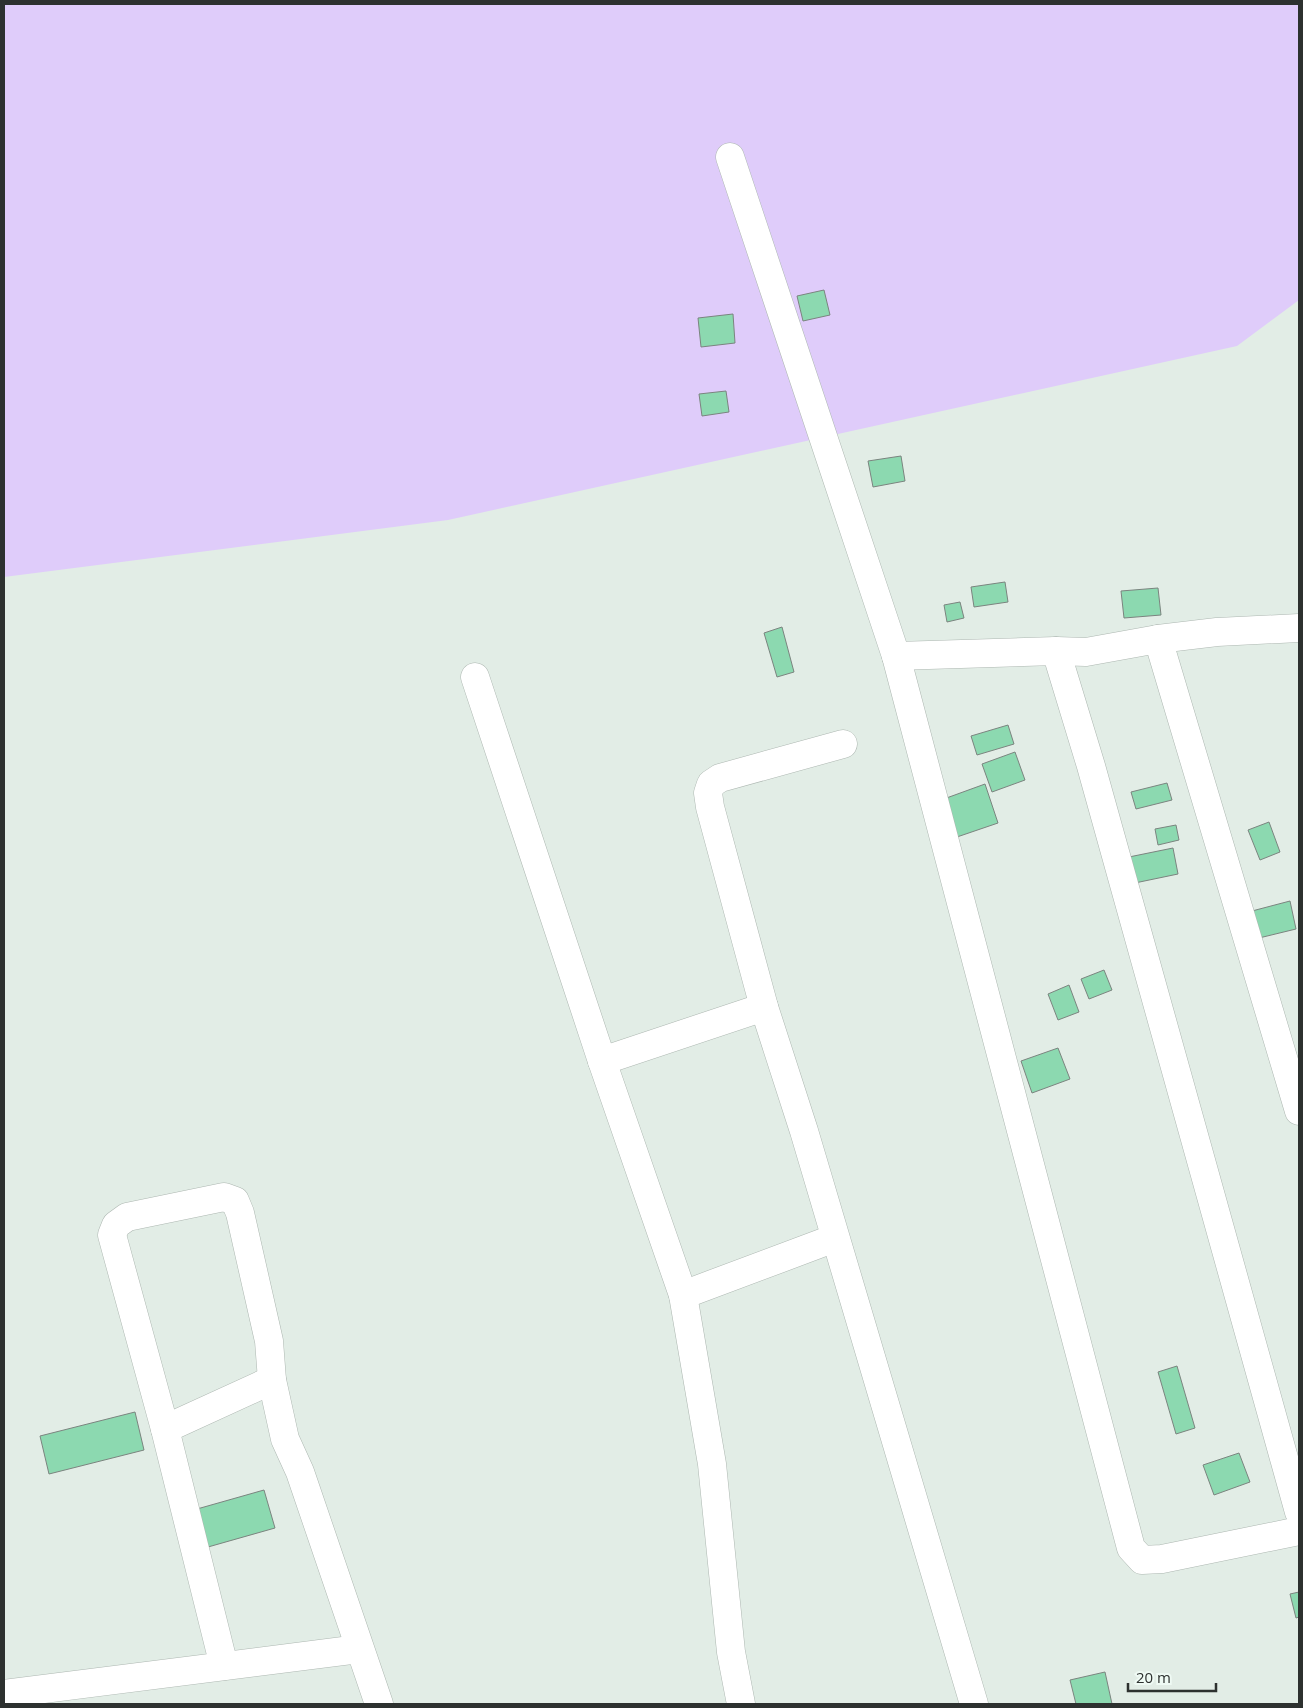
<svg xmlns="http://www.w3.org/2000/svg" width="1303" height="1708" viewBox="0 0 1303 1708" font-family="'Open Sans',sans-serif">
	<rect width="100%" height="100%" fill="#e2ede6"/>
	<path fill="#dfccfa" d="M 4,4 L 1299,4 L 1299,300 L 1237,346 L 448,520 L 4,577 Z"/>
	<g fill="#8cd9b0" stroke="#7b847f">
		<path d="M 824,290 L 830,315 L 803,321 L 797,296 Z"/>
		<path d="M 733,314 L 735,343 L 701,347 L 698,318 Z"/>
		<path d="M 726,391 L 729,412 L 702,416 L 699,394 Z"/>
		<path d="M 901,456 L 905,481 L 873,487 L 868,461 Z"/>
		<path d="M 1005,582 L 1008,602 L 974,607 L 971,587 Z"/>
		<path d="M 1158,588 L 1161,615 L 1124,618 L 1121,591 Z"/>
		<path d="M 960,602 L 964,618 L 947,622 L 944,605 Z"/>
		<path d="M 782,627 L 794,672 L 777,677 L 764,633 Z"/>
		<path d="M 1008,725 L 1014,744 L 977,755 L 971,736 Z"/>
		<path d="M 1015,752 L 1025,780 L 992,792 L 982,764 Z"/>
		<path d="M 1167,783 L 1172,800 L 1136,809 L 1131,792 Z"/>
		<path d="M 985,784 L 998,823 L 954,838 L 941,800 Z"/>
		<path d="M 1269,822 L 1280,852 L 1260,860 L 1248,830 Z"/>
		<path d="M 1176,825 L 1179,840 L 1158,845 L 1155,829 Z"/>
		<path d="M 1173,848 L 1178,874 L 1130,884 L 1124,858 Z"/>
		<path d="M 1290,901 L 1296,929 L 1259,938 L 1252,911 Z"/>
		<path d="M 1104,970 L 1112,990 L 1089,999 L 1081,979 Z"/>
		<path d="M 1069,985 L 1079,1012 L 1058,1020 L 1048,994 Z"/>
		<path d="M 1058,1048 L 1070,1079 L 1032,1093 L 1021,1061 Z"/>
		<path d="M 1177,1366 L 1195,1428 L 1176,1434 L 1158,1372 Z"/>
		<path d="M 135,1412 L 144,1450 L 49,1474 L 40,1436 Z"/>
		<path d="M 1239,1453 L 1250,1482 L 1214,1495 L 1203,1465 Z"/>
		<path d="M 264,1490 L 275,1528 L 208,1547 L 197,1509 Z"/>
		<path d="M 1299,1592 L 1299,1617 L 1296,1618 L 1290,1594 Z"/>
		<path d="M 1105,1672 L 1112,1704 L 1076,1704 L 1070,1680 Z"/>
	</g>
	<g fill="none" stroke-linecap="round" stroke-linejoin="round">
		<g stroke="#adb7b1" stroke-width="29">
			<g id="street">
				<path d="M 730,157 L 896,656 L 1131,1548 L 1142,1560 L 1162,1559 L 1299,1531"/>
				<path d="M 1158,639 L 1299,1111"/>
				<path d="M 1056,651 L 1091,766 L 1299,1512"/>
				<path d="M 896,656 L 1056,651 L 1086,652 L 1158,639 L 1217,632 L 1299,628"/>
				<path d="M 475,677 L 602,1061 L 683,1295 L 712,1464 L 731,1652 L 741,1704"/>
				<path d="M 843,744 L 720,778 L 711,784 L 708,793 L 710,807 L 764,1007 L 804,1131 L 974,1704"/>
				<path d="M 602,1061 L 764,1007"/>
				<path d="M 683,1295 L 835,1238"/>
				<path d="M 165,1429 L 272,1380"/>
				<path d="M 224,1666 L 165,1429 L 112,1235 L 116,1225 L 127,1217 L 224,1197 L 235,1201 L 240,1213 L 269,1341 L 272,1380 L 285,1439 L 300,1472 L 379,1704"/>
				<path d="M 4,1694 L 359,1649"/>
			</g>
		</g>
		<use href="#street" stroke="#fff" stroke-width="28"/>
	</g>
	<rect width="1303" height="1708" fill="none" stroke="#2d312f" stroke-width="10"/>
	<path d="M1128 1683v8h88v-8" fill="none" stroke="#2d312f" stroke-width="2.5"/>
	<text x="1136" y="1683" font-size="15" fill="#2d312f" stroke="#effaf4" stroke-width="4" paint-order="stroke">20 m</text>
</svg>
